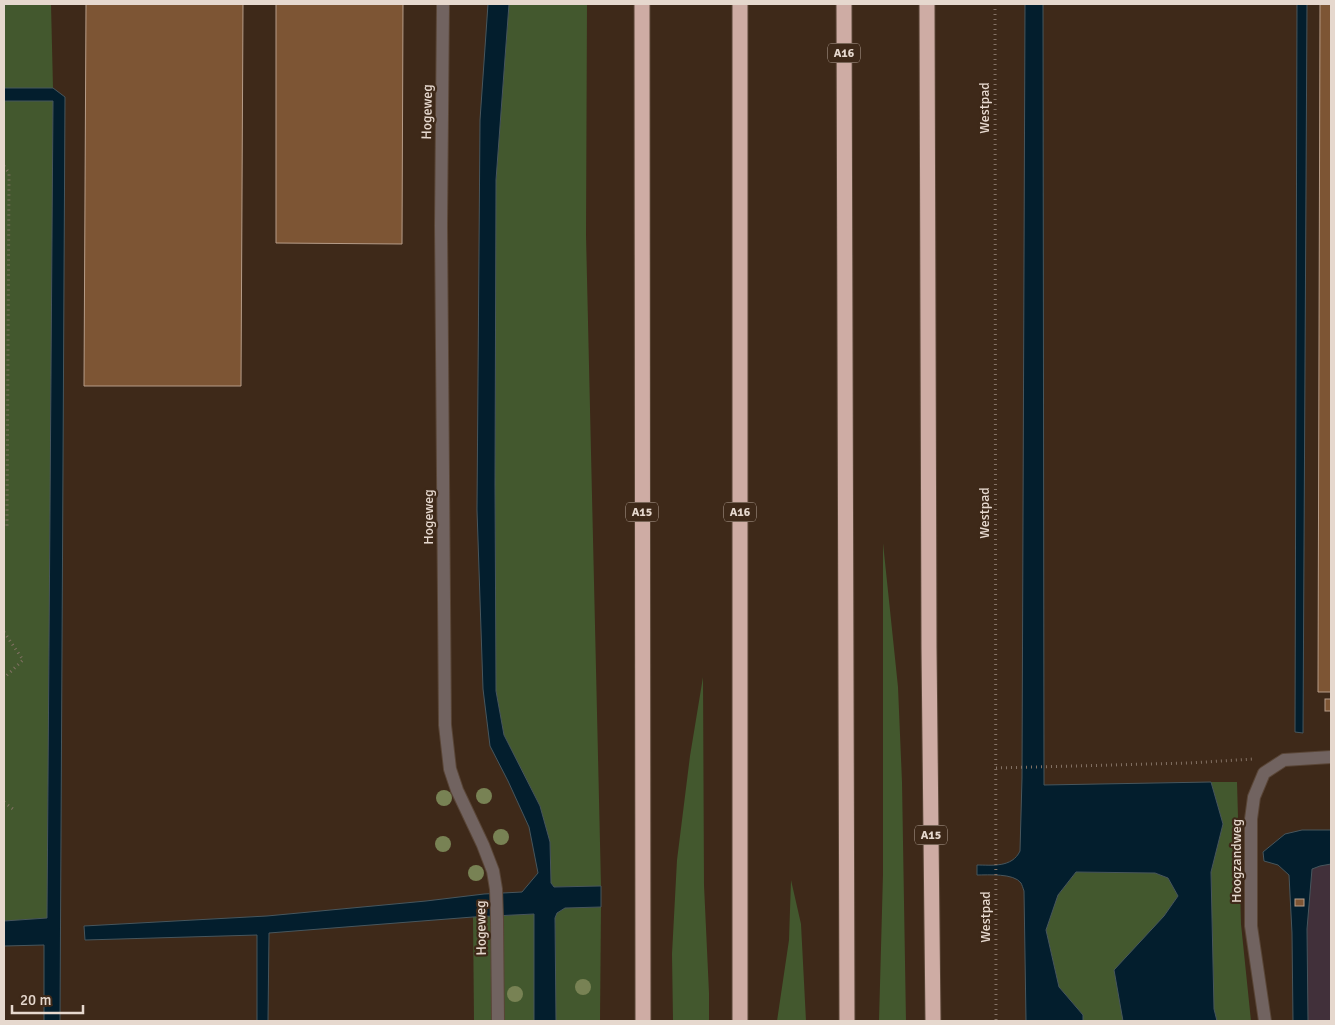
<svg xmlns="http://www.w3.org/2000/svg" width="1335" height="1025" viewBox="0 0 1335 1025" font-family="Signika,sans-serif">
	<rect width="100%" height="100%" fill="#3e2919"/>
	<path fill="#41303a" d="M 1298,846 L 1331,846 L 1331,1021 L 1302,1021 Z"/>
	<g fill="#43582e">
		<path d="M 4,4 L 51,4 L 53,88 L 4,88 Z"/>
		<path d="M 509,4 L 587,4 L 586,235 L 601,886 L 554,887 L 551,883 L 550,842 L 540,806 L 504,735 L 496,691 L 495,484 L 496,180 Z"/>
		<path d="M 4,101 L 53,101 L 47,918 L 4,921 Z"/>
		<path d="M 883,543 L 898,687 L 902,782 L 906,1021 L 879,1021 L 883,874 Z"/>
		<path d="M 703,677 L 704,885 L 709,993 L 709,1021 L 673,1021 L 672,954 L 677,860 L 690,756 Z"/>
		<path d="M 1211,782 L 1237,782 L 1241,924 L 1251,1021 L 1217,1021 L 1214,1009 L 1211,872 L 1223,824 Z"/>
		<path d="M 1076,872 L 1155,873 L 1168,878 L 1178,896 L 1164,916 L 1123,1021 L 1083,1021 L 1083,1015 L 1059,987 L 1046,930 L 1058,895 Z"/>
		<path d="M 791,880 L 801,924 L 806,1021 L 777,1021 L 789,940 Z"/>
		<path d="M 601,907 L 600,1021 L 556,1021 L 555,918 L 557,913 L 565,908 Z"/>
		<path d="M 534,914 L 534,1021 L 474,1021 L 473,917 Z"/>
	</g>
	<g fill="#031e2d" stroke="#47565d">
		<path d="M 488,4 L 509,4 L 496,180 L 495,484 L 496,691 L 504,735 L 540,806 L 550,842 L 551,883 L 554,887 L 601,886 L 601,907 L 565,908 L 557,913 L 555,918 L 556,1021 L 534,1021 L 534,914 L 473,917 L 269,933 L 268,1021 L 257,1021 L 257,935 L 85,940 L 84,926 L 267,916 L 426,901 L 484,894 L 522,892 L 538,873 L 529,827 L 508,781 L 490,746 L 483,689 L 477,510 L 480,120 Z"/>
		<path d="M 1025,4 L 1043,4 L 1044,785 L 1211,782 L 1223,824 L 1211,872 L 1214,1009 L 1217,1021 L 1123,1021 L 1114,970 L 1164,916 L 1178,896 L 1168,878 L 1155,873 L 1076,872 L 1058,895 L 1046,930 L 1059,987 L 1083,1015 L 1083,1021 L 1026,1021 L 1024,891 C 1023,888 1022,885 1021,883 C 1014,873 988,875 977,875 L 977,865 C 992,865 1012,868 1020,851 L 1022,778 Z"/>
		<path d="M 1297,4 L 1307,4 L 1303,733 L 1295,732 Z"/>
		<path d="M 4,88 L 53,88 L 65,97 L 60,1021 L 44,1021 L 44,945 L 4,946 L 4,921 L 47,918 L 53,101 L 4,101 Z"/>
		<path d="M 1302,830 L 1331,830 L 1331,864 L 1320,866 L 1312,869 L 1307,929 L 1308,1021 L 1293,1021 L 1292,933 L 1289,875 L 1278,865 L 1264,861 L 1263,852 L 1285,834 Z"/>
	</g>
	<g fill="#7d5534" stroke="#b69c88">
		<path d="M 86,4 L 243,4 L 241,386 L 84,386 Z"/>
		<path d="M 276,4 L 403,4 L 402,244 L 276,243 Z"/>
		<path d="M 1320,4 L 1331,4 L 1331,692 L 1318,692 Z"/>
		<rect x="1325" y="699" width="6" height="12"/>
		<rect x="1295" y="899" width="9" height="7"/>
	</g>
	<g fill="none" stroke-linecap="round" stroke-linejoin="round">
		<g stroke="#594536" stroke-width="14">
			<g id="minor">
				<path d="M 443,4 L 441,225 L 445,725 L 450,769 L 457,790 L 483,845 L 493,871 L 496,889 L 497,920 L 498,1021"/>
				<path d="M 1265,1021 L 1251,926 L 1251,819 L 1254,797 L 1264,773 L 1284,760 L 1331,757"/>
			</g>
		</g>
		<g stroke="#594536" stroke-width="17">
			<g id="motorway">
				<path d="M 642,4 L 643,1021"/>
				<path d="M 740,4 L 740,1021"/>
				<path d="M 844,4 L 847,1021"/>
				<path d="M 927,4 L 929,648 L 933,1021"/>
			</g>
		</g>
		<g stroke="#837164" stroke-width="3" stroke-dasharray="1 4" stroke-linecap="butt">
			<path d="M 995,4 L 996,1021"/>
			<path d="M 4,166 L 9,173 L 7,527 L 4,527"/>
			<path d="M 4,632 L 23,660 L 4,678"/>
			<path d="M 996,768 L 1189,763 L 1253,759"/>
			<path d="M 4,802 L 13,809"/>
		</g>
		<use href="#minor" stroke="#716360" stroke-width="12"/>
		<use href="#motorway" stroke="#ceaca4" stroke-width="15"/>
	</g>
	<g fill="#788254">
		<circle cx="484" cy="796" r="8"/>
		<circle cx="444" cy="798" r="8"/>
		<circle cx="501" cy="837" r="8"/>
		<circle cx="443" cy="844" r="8"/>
		<circle cx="476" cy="873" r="8"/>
		<circle cx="583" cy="987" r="8"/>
		<circle cx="515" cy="994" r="8"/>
	</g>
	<g text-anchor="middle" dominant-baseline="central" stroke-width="4.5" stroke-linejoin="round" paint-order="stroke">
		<g fill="#3e2919" stroke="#b4a498" stroke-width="1">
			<rect x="828" y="43.5" width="32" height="19" rx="4"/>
			<rect x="626" y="502.5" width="32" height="19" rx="4"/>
			<rect x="724" y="502.5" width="32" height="19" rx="4"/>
			<rect x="915" y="825.5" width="32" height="19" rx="4"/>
		</g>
		<g font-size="12" font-weight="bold" fill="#e6d8ce">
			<text x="844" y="53">A16</text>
			<text x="642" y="512">A15</text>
			<text x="740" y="512">A16</text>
			<text x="931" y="835">A15</text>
		</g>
		<g font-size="14" fill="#e6d8ce" stroke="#3e2919">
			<text transform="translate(984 108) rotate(-90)">Westpad</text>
			<text transform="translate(427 112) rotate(-89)">Hogeweg</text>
			<text transform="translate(984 513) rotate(-90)">Westpad</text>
			<text transform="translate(428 517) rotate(-90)">Hogeweg</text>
			<text transform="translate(1236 861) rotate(-90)">Hoogzandweg</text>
			<text transform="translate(985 917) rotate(-90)">Westpad</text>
			<text transform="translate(481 928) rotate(-91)">Hogeweg</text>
		</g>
	</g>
	<rect width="1335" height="1025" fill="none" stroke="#e6d8ce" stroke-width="10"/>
	<path d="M12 1005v8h71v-8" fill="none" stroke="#e6d8ce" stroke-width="2.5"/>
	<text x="20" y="1005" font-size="15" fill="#e6d8ce" stroke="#3e2919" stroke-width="4" paint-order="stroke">20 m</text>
</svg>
